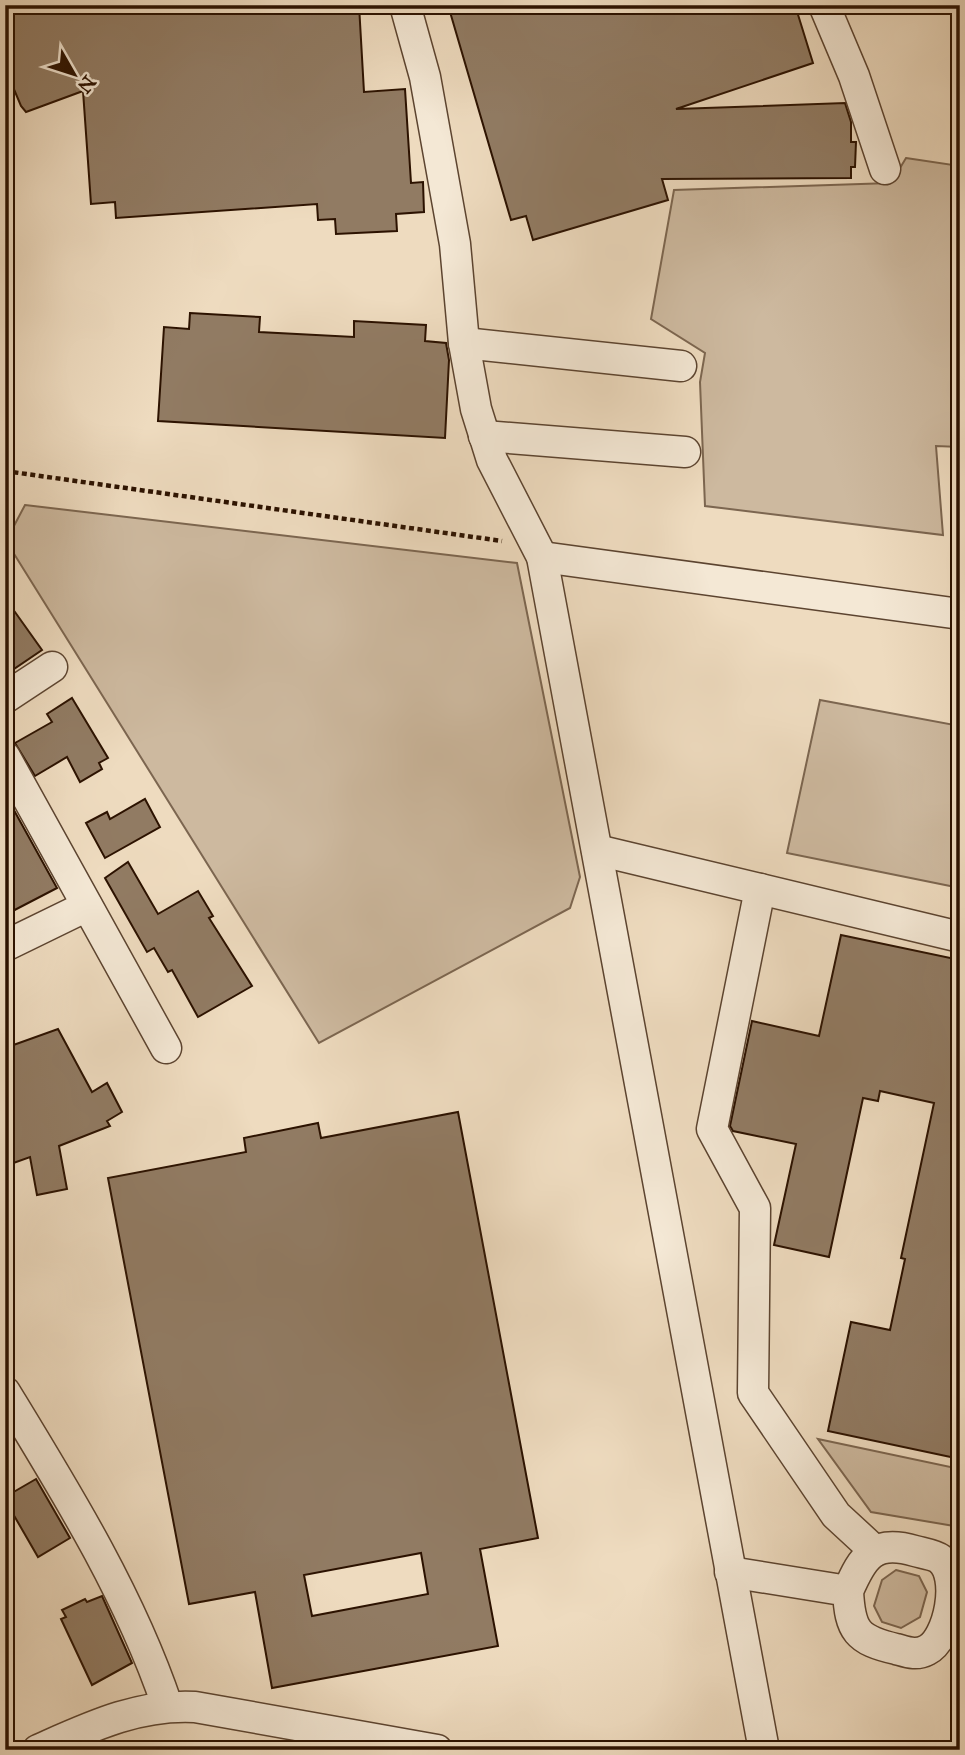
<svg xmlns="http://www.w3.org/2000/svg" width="965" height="1755" viewBox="0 0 965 1755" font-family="'IM FELL Great Primer',serif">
	<rect width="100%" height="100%" fill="#eedbbf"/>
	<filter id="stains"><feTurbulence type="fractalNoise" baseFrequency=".00286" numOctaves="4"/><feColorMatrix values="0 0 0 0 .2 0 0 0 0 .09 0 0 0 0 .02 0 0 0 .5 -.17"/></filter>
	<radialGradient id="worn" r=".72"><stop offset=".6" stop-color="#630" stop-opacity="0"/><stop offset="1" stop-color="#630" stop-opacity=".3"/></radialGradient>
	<g fill="#cdb99f" stroke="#7c6650" stroke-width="2">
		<path d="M 906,158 L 960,166 L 960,447 L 936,446 L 943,535 L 705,506 L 700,382 L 705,353 L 651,319 L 674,190 L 891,183 Z"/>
		<path d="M 25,505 L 517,563 L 580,877 L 570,908 L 319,1043 L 6,541 Z"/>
		<path d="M 820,700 L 960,726 L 960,888 L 787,853 Z"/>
		<path d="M 818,1439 L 960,1469 L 960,1527 L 871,1512 Z"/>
		<path d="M 896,1570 L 919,1576 L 927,1592 L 920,1617 L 901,1628 L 882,1622 L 874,1606 L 882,1580 Z"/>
	</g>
	<g fill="#917b63" stroke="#2c1200" stroke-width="2" fill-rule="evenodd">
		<path d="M 18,5 L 359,5 L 364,92 L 405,89 L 411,183 L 423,182 L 424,212 L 396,214 L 397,231 L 336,234 L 335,219 L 318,220 L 317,204 L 116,218 L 115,202 L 91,204 L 83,91 L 26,112 L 21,106 L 5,68 L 5,10 Z"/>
		<path d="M 448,5 L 795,5 L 813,63 L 676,109 L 845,103 L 851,122 L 851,142 L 856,142 L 855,167 L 851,167 L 851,178 L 662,179 L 668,200 L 533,240 L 526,216 L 511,220 Z"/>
		<path d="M 190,313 L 260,317 L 259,332 L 354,337 L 354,321 L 426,325 L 425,341 L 446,343 L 449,360 L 445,438 L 158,421 L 164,327 L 189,329 Z"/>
		<path d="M 5,598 L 42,650 L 5,675 Z"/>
		<path d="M 72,698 L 108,758 L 99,763 L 102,769 L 80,782 L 67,757 L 35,776 L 15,743 L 52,722 L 47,714 Z"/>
		<path d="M 5,794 L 57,888 L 5,915 Z"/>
		<path d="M 145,799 L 160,827 L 105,858 L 86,823 L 107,812 L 110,819 Z"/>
		<path d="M 128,862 L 158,914 L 198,891 L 213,916 L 209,918 L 252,986 L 198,1017 L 172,970 L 168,972 L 154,948 L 147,952 L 105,878 Z"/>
		<path d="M 841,935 L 960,960 L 960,1459 L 828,1431 L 851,1322 L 890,1330 L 905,1259 L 901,1258 L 934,1103 L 880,1091 L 878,1101 L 863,1098 L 829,1257 L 774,1245 L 796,1144 L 733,1131 L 730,1126 L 752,1021 L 819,1036 Z"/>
		<path d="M 58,1029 L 92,1092 L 107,1083 L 122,1112 L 107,1121 L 110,1126 L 59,1146 L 67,1189 L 37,1195 L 30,1157 L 5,1166 L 5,1048 Z"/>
		<path d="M 458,1112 L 538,1538 L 480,1549 L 498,1646 L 272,1688 L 255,1592 L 189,1604 L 108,1178 L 246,1152 L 244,1138 L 318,1123 L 321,1138 ZM 421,1553 L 428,1594 L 312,1616 L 304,1575 Z"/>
		<path d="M 36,1479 L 70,1538 L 38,1557 L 5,1500 L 5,1497 Z"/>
		<path d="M 102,1596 L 132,1663 L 92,1685 L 61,1619 L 66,1617 L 62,1610 L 85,1599 L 87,1602 Z"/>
	</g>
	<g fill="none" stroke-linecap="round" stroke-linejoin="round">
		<g stroke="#5c4430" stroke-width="33">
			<g id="minor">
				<path d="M 405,5 L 425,77 L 455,244 L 464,343 L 476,409 L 492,460 L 542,557 L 764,1750"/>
				<path d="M 824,5 L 854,76 L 885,169"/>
				<path d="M 464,343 L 681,366"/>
				<path d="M 484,436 L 685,452"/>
				<path d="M 542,557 L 960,614"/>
				<path d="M 5,698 L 52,667"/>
				<path d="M 5,757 L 166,1048"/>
				<path d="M 597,850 L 960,937"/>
				<path d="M 760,889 L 712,1129 L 755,1208 L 753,1393 L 836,1515 L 875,1551"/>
				<path d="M 5,946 L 87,906"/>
				<path d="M 5,1392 C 66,1492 129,1593 167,1705"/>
				<path d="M 730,1572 L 848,1591 C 863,1556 874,1539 915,1551 C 922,1553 935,1555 940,1559 C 962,1576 949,1639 927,1650 C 916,1656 907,1652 896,1649 C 857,1640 850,1631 848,1591"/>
				<path d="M 38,1750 C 90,1727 137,1704 195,1707 L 437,1750"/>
			</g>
		</g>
		<path stroke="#2c1200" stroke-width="4.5" stroke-dasharray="5 3.5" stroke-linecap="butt" d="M 5,471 L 502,541"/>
		<use href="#minor" stroke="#f4e8d5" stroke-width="30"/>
	</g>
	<rect width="965" height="1755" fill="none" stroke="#eedbbf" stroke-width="28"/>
	<rect x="7" y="7" width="951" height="1741" fill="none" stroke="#2c1200" stroke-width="3.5"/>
	<rect x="14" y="14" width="937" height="1727" fill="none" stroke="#2c1200" stroke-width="2"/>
	<g transform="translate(74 74) rotate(129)" stroke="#f4e8d5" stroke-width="5" paint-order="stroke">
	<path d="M0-5L12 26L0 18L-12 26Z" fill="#2c1200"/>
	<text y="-10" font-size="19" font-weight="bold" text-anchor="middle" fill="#2c1200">N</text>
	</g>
	<rect width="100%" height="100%" filter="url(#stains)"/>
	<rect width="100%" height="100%" fill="url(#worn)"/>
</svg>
